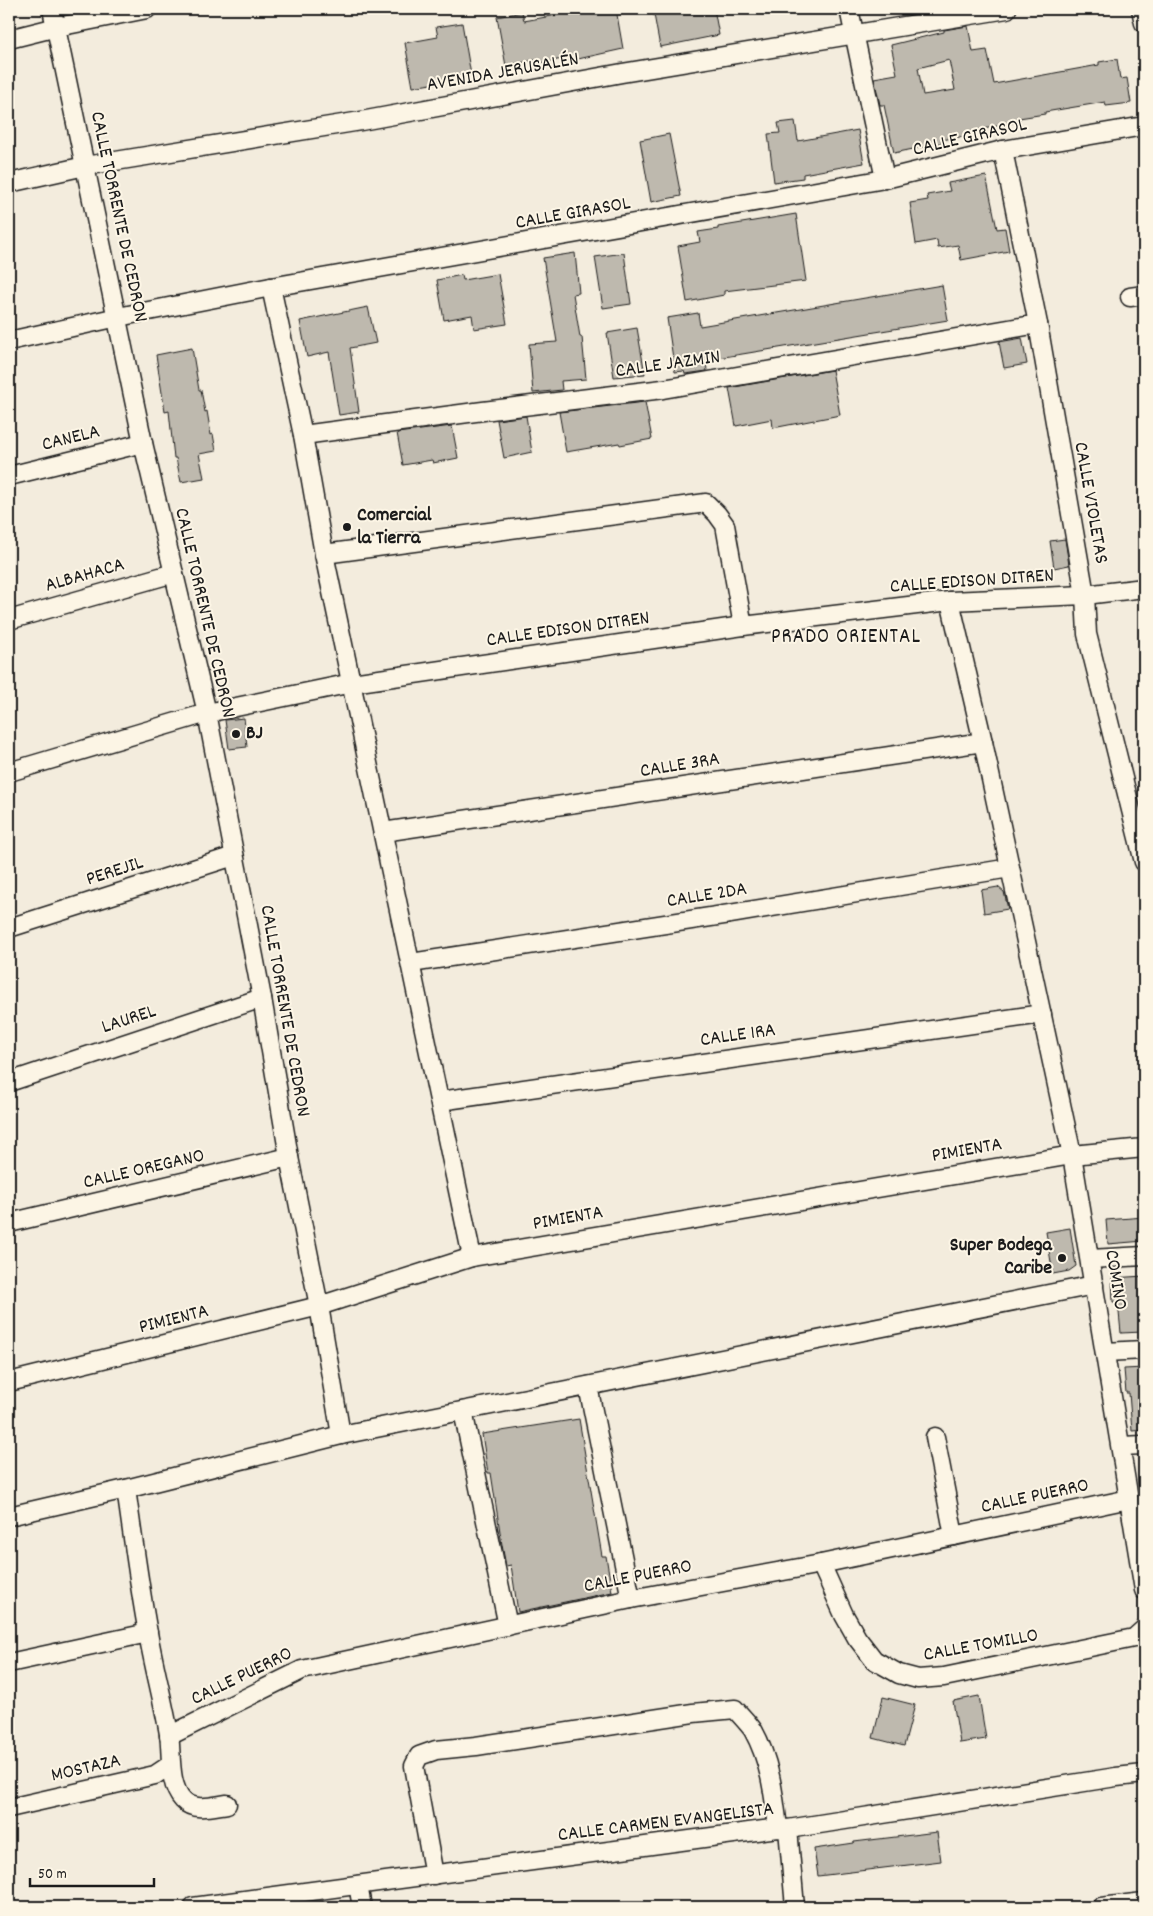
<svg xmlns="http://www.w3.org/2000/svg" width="1153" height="1916" viewBox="0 0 1153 1916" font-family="Dekko,sans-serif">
	<rect width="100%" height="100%" fill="#f3ecdd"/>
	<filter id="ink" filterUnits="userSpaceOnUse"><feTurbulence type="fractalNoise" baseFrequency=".02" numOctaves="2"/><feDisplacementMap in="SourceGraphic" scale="10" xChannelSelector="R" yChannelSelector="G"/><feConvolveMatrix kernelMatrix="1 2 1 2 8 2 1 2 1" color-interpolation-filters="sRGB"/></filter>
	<g filter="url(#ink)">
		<g fill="#beb9ae" stroke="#1c1c1c" fill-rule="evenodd">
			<path d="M 590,9 L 616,9 L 623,49 L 569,61 L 568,58 L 535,64 L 535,60 L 506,66 L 497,17 L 522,12 L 524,21 Z"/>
			<path d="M 653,9 L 714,9 L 719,35 L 660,47 Z"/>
			<path d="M 462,23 L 471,75 L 436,81 L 437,83 L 413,87 L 405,43 L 438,37 L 436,27 Z"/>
			<path d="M 968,26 L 973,52 L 987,50 L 994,84 L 1099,65 L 1099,62 L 1117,59 L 1120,79 L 1127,78 L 1131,103 L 1106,106 L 1105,102 L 1045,112 L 1045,114 L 1019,118 L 1020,121 L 965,133 L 966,136 L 941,140 L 942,143 L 894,153 L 884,105 L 880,105 L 874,78 L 897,74 L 891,45 L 944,32 L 944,30 ZM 949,60 L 955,90 L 923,95 L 918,68 Z"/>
			<path d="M 795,121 L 798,141 L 858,130 L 864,163 L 803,174 L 803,178 L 774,182 L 768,134 L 780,133 L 778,123 Z"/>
			<path d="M 669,134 L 681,196 L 651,202 L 640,140 Z"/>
			<path d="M 986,176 L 997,229 L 1005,228 L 1009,251 L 961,260 L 958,245 L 938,248 L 937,240 L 916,244 L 910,203 L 928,200 L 927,195 L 950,191 L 948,183 Z"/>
			<path d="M 796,214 L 806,281 L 724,291 L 724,295 L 687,302 L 678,246 L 700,242 L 698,232 L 718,229 L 718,227 Z"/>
			<path d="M 575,253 L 579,293 L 573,294 L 580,337 L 582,337 L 586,379 L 561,381 L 562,390 L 533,393 L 529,344 L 557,342 L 543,258 Z"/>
			<path d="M 624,253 L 631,304 L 603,308 L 595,257 Z"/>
			<path d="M 498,274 L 507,324 L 474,329 L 472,315 L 444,320 L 437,280 L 462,275 L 463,280 Z"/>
			<path d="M 942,285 L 948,320 L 706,360 L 707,371 L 685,374 L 684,371 L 675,372 L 667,318 L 698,313 L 700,326 Z"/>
			<path d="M 368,307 L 376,343 L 350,348 L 359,412 L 339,415 L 329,352 L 307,357 L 300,321 Z"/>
			<path d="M 637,328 L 645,374 L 614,377 L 607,333 Z"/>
			<path d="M 1022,338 L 1027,364 L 1004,368 L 999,342 Z"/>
			<path d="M 192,348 L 199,390 L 201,390 L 205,412 L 207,411 L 211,435 L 213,434 L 216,451 L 199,454 L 204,478 L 181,482 L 176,458 L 174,458 L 169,411 L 165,412 L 156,355 Z"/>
			<path d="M 832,370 L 840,415 L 773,428 L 772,419 L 736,426 L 729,388 Z"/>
			<path d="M 645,402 L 652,439 L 620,445 L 619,443 L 566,452 L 559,412 Z"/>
			<path d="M 526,416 L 532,452 L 504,458 L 497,420 Z"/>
			<path d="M 452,426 L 458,458 L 433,463 L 432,460 L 403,465 L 397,433 Z"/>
			<path d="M 1065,539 L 1069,565 L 1054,568 L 1050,541 Z"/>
			<path d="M 244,718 L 247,747 L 229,749 L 225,720 Z"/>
			<path d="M 998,887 L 1004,892 L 1008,909 L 984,913 L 981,890 Z"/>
			<path d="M 1144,1217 L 1144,1241 L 1108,1244 L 1106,1220 Z"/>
			<path d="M 1070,1228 L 1076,1266 L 1069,1271 L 1053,1274 L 1046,1232 Z"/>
			<path d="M 1144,1276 L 1144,1300 L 1140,1300 L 1143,1332 L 1121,1333 L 1118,1302 L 1113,1302 L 1112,1278 Z"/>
			<path d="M 1144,1368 L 1144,1430 L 1132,1431 L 1129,1393 L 1126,1393 L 1124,1369 Z"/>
			<path d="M 579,1419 L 602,1556 L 606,1556 L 612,1592 L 518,1612 L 511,1565 L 506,1566 L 502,1545 L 491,1473 L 488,1473 L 482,1434 Z"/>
			<path d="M 979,1696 L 986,1739 L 960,1743 L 953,1701 Z"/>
			<path d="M 883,1697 L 915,1705 L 904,1746 L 873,1738 Z"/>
			<path d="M 937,1832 L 941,1861 L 818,1876 L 814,1849 L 854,1843 L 854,1842 Z"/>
		</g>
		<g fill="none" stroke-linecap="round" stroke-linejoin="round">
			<g stroke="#1c1c1c" stroke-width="21">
				<g id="minor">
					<path d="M 52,9 L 143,443 L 207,713 L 262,998 L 289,1157 L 319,1306 L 341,1435"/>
					<path d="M 849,9 L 885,179"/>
					<path d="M 1141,9 L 1144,23"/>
					<path d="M 9,39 L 57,27 L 147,9"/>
					<path d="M 1003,150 L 1038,324 L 1085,595 L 1087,634 L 1144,862"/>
					<path d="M 9,183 L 85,166 L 361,121 L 622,73 L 1007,9"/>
					<path d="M 271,287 L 303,435 L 324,554 L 472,1257"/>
					<path d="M 1130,297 L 1144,295"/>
					<path d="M 9,341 L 118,317 L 271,287 L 885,179 L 1003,150 L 1144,126"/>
					<path d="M 303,435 L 483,411 L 663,389 L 1038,324"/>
					<path d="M 9,476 L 143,443"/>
					<path d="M 324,554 L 706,503 L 717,514 L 725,525 L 743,626"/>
					<path d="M 950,601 L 983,742 L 1072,1155 L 1144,1590"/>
					<path d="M 9,620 L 174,573"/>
					<path d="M 9,772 L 207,713 L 352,683 L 743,626 L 950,601 L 1085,595 L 1144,588"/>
					<path d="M 383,832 L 983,742"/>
					<path d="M 9,928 L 234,856"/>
					<path d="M 411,963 L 730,914 L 1010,868"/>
					<path d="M 9,1082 L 262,998"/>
					<path d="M 440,1101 L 1042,1014"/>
					<path d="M 9,1223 L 289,1157"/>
					<path d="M 1090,1259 L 1144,1256"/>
					<path d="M 1105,1352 L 1144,1350"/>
					<path d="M 9,1382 L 319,1306 L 472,1257 L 1072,1155 L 1144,1148"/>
					<path d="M 588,1386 L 631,1599"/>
					<path d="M 463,1411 L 508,1626"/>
					<path d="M 935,1437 L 954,1536"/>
					<path d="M 1121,1446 L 1144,1445"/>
					<path d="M 126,1489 C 133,1537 139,1585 148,1633 C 154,1667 163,1700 169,1734 C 172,1754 168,1784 183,1800 C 194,1812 213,1806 227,1804"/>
					<path d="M 9,1516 L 126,1489 L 341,1435 L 1094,1285"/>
					<path d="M 821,1564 L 844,1615 L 857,1638 L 874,1660 L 899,1674 L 918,1679 L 944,1677 L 1134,1638 L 1144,1629"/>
					<path d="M 9,1663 L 148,1633"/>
					<path d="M 169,1736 L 302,1670 L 631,1599 L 821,1564 L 1129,1499"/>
					<path d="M 9,1808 L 155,1775 L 170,1765"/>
					<path d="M 788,1829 L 795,1907"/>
					<path d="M 434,1875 L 414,1766 L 419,1756 L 436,1750 L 476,1746 L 693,1713 L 735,1709 C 741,1716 748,1723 753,1730 C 770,1760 774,1795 778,1828"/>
					<path d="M 358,1885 L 362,1907"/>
					<path d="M 193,1907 L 778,1828 L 788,1829 L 1116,1777 L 1144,1774"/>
					<path d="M 1101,1907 L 1144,1902"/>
				</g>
			</g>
			<use href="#minor" stroke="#fcf5e5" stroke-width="18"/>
		</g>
	</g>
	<g fill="#1c1c1c" stroke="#fcf5e5" stroke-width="2">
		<circle cx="347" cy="527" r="5"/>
		<circle cx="236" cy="734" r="5"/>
		<circle cx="1062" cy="1258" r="5"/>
	</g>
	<g text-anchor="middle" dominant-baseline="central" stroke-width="4" stroke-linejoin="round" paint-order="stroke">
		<g font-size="20" fill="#1c1c1c" stroke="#fcf5e5">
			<text transform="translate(503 73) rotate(-10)">AVENIDA JERUSALÉN</text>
			<text transform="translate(970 138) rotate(-13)">CALLE GIRASOL</text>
			<text transform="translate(573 214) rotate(-10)">CALLE GIRASOL</text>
			<text transform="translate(118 217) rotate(78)">CALLE TORRENTE DE CEDRON</text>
			<text transform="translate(668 365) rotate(-8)">CALLE JAZMIN</text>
			<text transform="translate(71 439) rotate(-14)">CANELA</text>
			<text transform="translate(1090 503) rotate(80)">CALLE VIOLETAS</text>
			<text transform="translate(85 576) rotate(-16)">ALBAHACA</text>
			<text transform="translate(972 582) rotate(-4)">CALLE EDISON DITREN</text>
			<text transform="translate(204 613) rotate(77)">CALLE TORRENTE DE CEDRON</text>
			<text transform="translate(568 630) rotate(-8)">CALLE EDISON DITREN</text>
			<text transform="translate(680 766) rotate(-9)">CALLE 3RA</text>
			<text transform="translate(115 872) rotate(-18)">PEREJIL</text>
			<text transform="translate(707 896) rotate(-9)">CALLE 2DA</text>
			<text transform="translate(284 1011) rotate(80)">CALLE TORRENTE DE CEDRON</text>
			<text transform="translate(129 1020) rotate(-18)">LAUREL</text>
			<text transform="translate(738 1036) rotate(-8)">CALLE 1RA</text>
			<text transform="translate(967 1151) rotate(-10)">PIMIENTA</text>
			<text transform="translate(144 1170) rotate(-13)">CALLE OREGANO</text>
			<text transform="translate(568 1219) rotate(-10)">PIMIENTA</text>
			<text transform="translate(1115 1280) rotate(81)">COMINO</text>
			<text transform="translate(174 1320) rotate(-14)">PIMIENTA</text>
			<text transform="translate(1035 1497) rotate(-12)">CALLE PUERRO</text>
			<text transform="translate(638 1577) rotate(-11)">CALLE PUERRO</text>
			<text transform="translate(981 1646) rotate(-10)">CALLE TOMILLO</text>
			<text transform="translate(242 1677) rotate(-26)">CALLE PUERRO</text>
			<text transform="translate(86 1769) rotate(-13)">MOSTAZA</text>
			<text transform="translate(666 1823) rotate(-7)">CALLE CARMEN EVANGELISTA</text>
		</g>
		<g font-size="20" font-weight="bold" fill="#1c1c1c" stroke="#fcf5e5" text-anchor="start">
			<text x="357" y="516">Comercial<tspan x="357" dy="23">la Tierra</tspan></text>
			<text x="246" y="734">BJ</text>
			<text x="1052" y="1246" text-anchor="end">Super Bodega<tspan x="1052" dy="23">Caribe</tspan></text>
		</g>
		<g font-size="21" letter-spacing="1" fill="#1c1c1c" stroke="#fcf5e5">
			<text x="846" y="638">PRADO ORIENTAL</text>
		</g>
	</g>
	<rect width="1153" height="1916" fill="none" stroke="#fcf5e5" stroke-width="30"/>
	<rect x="15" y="15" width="1123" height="1886" fill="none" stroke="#1c1c1c" stroke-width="2" filter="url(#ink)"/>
	<path d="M30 1878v8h124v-8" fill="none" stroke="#1c1c1c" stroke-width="2.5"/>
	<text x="38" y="1878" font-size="15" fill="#1c1c1c" stroke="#fcf5e5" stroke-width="4" paint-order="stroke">50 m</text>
</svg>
